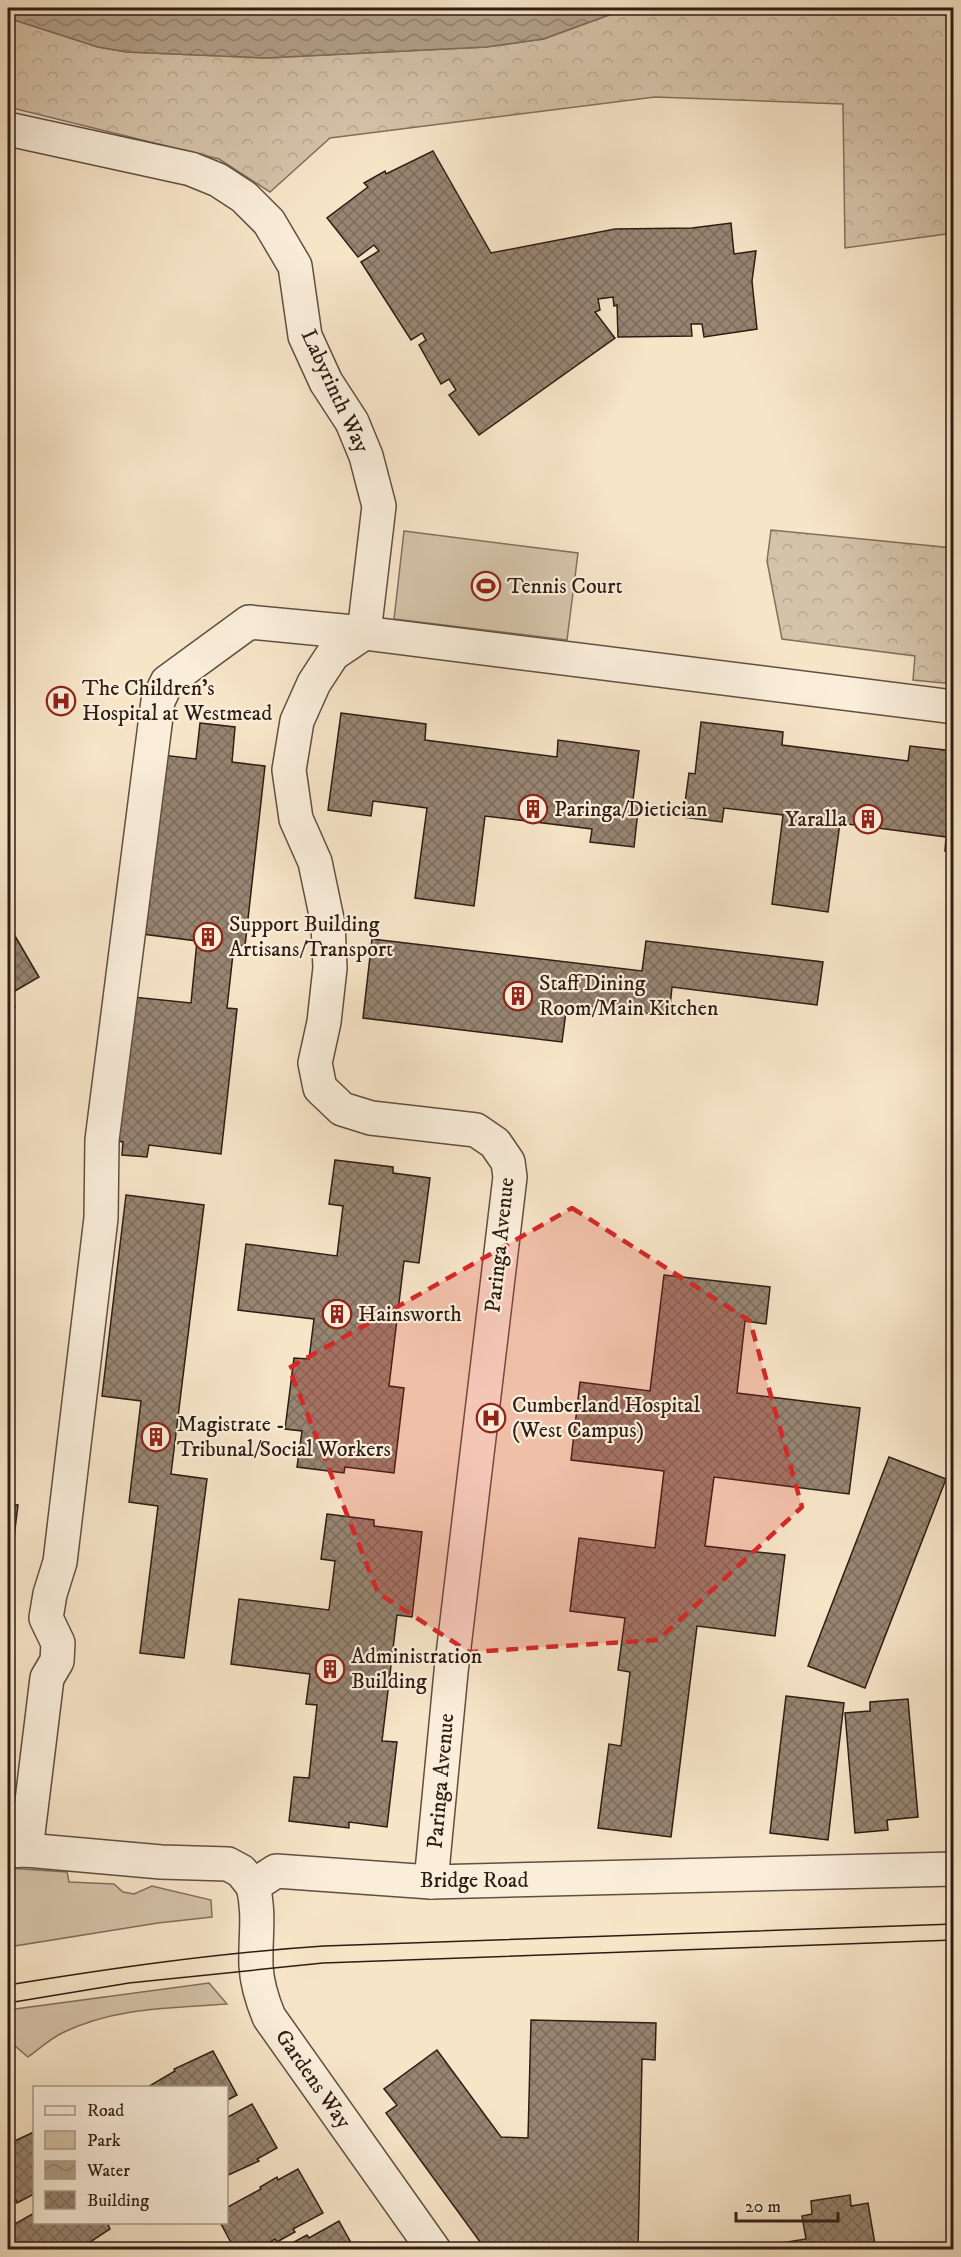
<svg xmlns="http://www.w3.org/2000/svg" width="961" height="2257" viewBox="0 0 961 2257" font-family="'IM FELL DW Pica',serif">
	<defs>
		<pattern id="forest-crowns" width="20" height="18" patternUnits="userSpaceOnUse" patternTransform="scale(1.5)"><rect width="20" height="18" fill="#d5c3a9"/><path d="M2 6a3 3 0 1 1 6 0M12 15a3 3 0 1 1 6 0" fill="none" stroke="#b7a791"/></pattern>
		<pattern id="water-waves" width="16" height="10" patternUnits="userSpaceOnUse" patternTransform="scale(1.5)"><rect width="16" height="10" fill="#b3a18b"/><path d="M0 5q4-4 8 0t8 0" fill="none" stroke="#928370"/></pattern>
		<pattern id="building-cross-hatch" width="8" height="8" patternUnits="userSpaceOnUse" patternTransform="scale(1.5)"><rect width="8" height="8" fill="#978572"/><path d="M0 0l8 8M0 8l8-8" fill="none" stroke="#7c6c5c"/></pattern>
	</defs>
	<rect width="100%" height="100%" fill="#f7e5c8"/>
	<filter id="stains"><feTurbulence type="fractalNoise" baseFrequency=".00333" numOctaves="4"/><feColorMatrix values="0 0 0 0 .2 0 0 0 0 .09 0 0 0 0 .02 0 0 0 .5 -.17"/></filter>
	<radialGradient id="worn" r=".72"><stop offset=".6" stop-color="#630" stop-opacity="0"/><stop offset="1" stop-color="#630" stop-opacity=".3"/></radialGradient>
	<g fill="#d5c3a9" stroke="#82705e" stroke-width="1.5">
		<path d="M 404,531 L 578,553 L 567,640 L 394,619 Z"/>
		<path d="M 8,1868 L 67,1872 L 69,1882 L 114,1884 L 123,1892 L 134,1894 L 152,1886 L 211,1900 L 212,1917 L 158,1923 L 8,1947 Z"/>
		<path d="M 209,1983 L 227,2004 C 172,2008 114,2007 62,2033 C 50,2039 39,2049 28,2057 L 8,2040 L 8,2010 Z"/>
	</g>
	<g fill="url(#forest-crowns)" stroke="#82705e" stroke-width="1.5">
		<path d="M 628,8 L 899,8 L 953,13 L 953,233 L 845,248 L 843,104 L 655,97 L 330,138 L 270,192 L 219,159 L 8,107 L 8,18 L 98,47 L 127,52 L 265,58 L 486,47 L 544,39 Z"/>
		<path d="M 771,530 L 953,548 L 953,684 L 913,680 L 915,656 L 782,639 L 767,561 Z"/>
	</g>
	<g fill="url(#water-waves)" stroke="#7e6c5b" stroke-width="1.5">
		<path d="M 8,8 L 628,8 L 543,39 L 486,47 L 265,58 L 127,52 L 98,47 L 8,18 Z"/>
		<path d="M 899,8 L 953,8 L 953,13 Z"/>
	</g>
	<g fill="url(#building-cross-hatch)" stroke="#2e1d14" stroke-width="1.5">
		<path d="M 433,151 L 491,253 L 615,229 L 692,228 L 731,223 L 734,254 L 756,251 L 752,281 L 757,329 L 704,337 L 702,324 L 691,324 L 692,336 L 618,337 L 617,305 L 614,306 L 613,297 L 598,299 L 600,310 L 595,312 L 615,338 L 479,435 L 449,395 L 456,390 L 449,379 L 441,384 L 419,345 L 426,340 L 422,333 L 411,340 L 361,262 L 379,251 L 374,245 L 358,257 L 327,218 L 368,187 L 364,183 L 385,171 L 386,174 Z"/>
		<path d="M 341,713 L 426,724 L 425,740 L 557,757 L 558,740 L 639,751 L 633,800 L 639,801 L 634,847 L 590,842 L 592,829 L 485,816 L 474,906 L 415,898 L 427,808 L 373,801 L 371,816 L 328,810 Z"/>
		<path d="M 701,722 L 783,732 L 782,745 L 908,761 L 910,746 L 954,751 L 954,852 L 945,851 L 946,837 L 840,823 L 828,912 L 772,904 L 783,815 L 724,808 L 722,822 L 683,817 L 689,773 L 695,774 Z"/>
		<path d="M 200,723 L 235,727 L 232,762 L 265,766 L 245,946 L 234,945 L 227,1008 L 237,1009 L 221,1154 L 149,1145 L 147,1157 L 122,1155 L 123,1142 L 117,1141 L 133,997 L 191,1003 L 197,941 L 142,934 L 162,755 L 196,759 Z"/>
		<path d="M 8,924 L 39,977 L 8,995 L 15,1007 L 8,1011 Z"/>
		<path d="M 372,939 L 642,971 L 646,941 L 823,962 L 817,1005 L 672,987 L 669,1016 L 567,1004 L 562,1042 L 363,1018 Z"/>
		<path d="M 335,1160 L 393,1167 L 393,1173 L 430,1178 L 419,1263 L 404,1261 L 389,1386 L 404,1388 L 394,1473 L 345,1467 L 344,1473 L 297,1467 L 302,1431 L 285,1429 L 294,1358 L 309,1359 L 314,1319 L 238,1310 L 246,1244 L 337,1256 L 343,1206 L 329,1204 Z"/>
		<path d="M 126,1195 L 204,1205 L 171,1474 L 207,1479 L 184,1658 L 140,1653 L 158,1506 L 129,1502 L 141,1401 L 102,1396 Z"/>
		<path d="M 664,1275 L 770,1287 L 766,1324 L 745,1321 L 737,1393 L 860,1408 L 849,1494 L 714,1477 L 705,1546 L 785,1555 L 775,1636 L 697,1626 L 671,1837 L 598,1828 L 609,1744 L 621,1746 L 630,1672 L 618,1670 L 625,1618 L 570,1611 L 579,1538 L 655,1548 L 664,1471 L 571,1460 L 580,1382 L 650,1391 Z"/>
		<path d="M 889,1457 L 946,1479 L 865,1688 L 808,1666 Z"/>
		<path d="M 8,1504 L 18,1505 L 13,1545 L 8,1544 Z"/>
		<path d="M 327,1514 L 374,1520 L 374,1526 L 422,1532 L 412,1617 L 397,1615 L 382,1741 L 397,1742 L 387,1827 L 349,1822 L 349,1828 L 289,1821 L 294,1777 L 309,1778 L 317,1705 L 306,1704 L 310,1674 L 231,1664 L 239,1599 L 329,1610 L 335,1561 L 321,1559 Z"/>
		<path d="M 786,1696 L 844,1703 L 828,1840 L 770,1833 Z"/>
		<path d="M 908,1699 L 918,1817 L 887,1820 L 888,1830 L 855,1833 L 845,1713 L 870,1711 L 870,1702 Z"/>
		<path d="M 531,2020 L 656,2023 L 655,2060 L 642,2059 L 638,2250 L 486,2250 L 386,2113 L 397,2105 L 384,2089 L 437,2050 L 501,2137 L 528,2138 Z"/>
		<path d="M 213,2051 L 237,2095 L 226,2101 L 226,2088 L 146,2088 L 175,2071 L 174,2069 Z"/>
		<path d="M 252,2104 L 277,2148 L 257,2159 L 259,2161 L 226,2176 L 226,2118 Z"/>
		<path d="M 34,2132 L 34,2194 L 17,2203 L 16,2200 L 8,2205 L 8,2144 Z"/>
		<path d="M 298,2169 L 323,2213 L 293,2229 L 295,2232 L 277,2242 L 275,2239 L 257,2250 L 235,2250 L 220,2222 L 226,2222 L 226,2208 L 261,2189 L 260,2187 L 277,2177 L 278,2180 Z"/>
		<path d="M 850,2195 L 851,2206 L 868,2203 L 876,2250 L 737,2250 L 806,2239 L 802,2216 L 812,2214 L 811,2201 Z"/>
		<path d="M 34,2213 L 34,2222 L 107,2222 L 110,2229 L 78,2250 L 14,2250 L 8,2238 L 8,2228 Z"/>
		<path d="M 339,2221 L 355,2250 L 287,2250 L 291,2247 L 290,2244 L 307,2235 L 309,2238 Z"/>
	</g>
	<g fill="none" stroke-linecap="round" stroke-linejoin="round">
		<g stroke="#604f41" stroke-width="36">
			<g id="minor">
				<path d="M 8,129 L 191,169 L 218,180 L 244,197 L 269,222 L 295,266 L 305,336 L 326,382 L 352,422 L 366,456 L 379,506 L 364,633 L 333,654 L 314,683 L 297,721 L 289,770 L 296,819 L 315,862 L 328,924 L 330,968 L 324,1022 L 315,1063 L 320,1088 L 342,1109 L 371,1118 L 476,1130 L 495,1143 L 508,1162 L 510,1177 L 451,1672 L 431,1882"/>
				<path d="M 26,1850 L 47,1678 L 57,1661 L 58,1643 L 46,1618 L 50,1594 L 60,1562 L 101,1218 L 102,1140 L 158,701 L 167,682 L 249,622 L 364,633 L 954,707"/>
				<path d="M 8,1851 L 26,1850 L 161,1862 L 228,1864 L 241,1871 L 253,1886 L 276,1871 L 431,1882 L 954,1869"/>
				<path d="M 253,1886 C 260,1914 255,1937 256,1966 C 257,1985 262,2000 269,2017 L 434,2250"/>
			</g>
		</g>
		<use href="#minor" stroke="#faeedb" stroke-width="33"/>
		<g stroke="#2e1d14" stroke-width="1.5">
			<path d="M 8,1985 C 113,1968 217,1953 324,1946 L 954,1924"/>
			<path d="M 8,2003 L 129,1983 L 323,1963 L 954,1940"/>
		</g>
	</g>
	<path fill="#d62828" fill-opacity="0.2" stroke="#d62828" stroke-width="4.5" stroke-dasharray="12 8" stroke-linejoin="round" d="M 572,1208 L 750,1321 L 802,1507 L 658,1640 L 469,1652 L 378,1593 L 289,1368 Z"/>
	<defs>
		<g id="stadium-ring" transform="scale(1.5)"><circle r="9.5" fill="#faeedb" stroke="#8f2418" stroke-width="1.5"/><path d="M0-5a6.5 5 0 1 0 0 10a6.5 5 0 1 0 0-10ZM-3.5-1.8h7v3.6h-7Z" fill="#8f2418"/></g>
		<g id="hospital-ring" transform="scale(1.5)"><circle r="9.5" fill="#faeedb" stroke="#8f2418" stroke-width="1.5"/><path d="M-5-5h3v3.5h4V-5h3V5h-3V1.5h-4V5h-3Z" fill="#8f2418"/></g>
		<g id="building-ring" transform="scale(1.5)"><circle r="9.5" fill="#faeedb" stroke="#8f2418" stroke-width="1.5"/><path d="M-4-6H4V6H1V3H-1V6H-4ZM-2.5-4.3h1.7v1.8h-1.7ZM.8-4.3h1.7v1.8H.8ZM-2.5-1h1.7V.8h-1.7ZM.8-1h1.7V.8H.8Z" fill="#8f2418"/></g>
	</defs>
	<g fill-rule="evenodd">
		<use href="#stadium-ring" x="486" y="586"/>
		<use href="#hospital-ring" x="61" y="701"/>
		<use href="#building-ring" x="533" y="809"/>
		<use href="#building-ring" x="868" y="819"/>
		<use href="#building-ring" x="208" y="937"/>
		<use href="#building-ring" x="518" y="996"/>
		<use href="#building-ring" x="337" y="1314"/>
		<use href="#hospital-ring" x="491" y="1418"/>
		<use href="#building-ring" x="156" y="1437"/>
		<use href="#building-ring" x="330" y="1669"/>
	</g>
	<g text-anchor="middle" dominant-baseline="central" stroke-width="4.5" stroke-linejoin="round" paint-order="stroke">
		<g font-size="22" fill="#2e1d14" stroke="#faeedb">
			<text transform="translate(335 391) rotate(65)">Labyrinth Way</text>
			<text transform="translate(500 1245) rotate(-84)">Paringa Avenue</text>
			<text transform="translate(441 1781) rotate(-85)">Paringa Avenue</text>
			<text x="474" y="1880">Bridge Road</text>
			<text transform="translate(313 2079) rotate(55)">Gardens Way</text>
		</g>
		<g font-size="22" fill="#2e1d14" stroke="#faeedb" text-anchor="start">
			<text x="507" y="586">Tennis Court</text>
			<text x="82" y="688">The Children's<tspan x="82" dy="25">Hospital at Westmead</tspan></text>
			<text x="554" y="809">Paringa/Dietician</text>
			<text x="847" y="819" text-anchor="end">Yaralla</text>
			<text x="229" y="924">Support Building<tspan x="229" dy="25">Artisans/Transport</tspan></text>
			<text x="539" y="983">Staff Dining<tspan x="539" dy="25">Room/Main Kitchen</tspan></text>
			<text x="358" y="1314">Hainsworth</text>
			<text x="512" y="1405">Cumberland Hospital<tspan x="512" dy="25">(West Campus)</tspan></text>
			<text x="177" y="1424">Magistrate -<tspan x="177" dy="25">Tribunal/Social Workers</tspan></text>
			<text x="351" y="1656">Administration<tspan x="351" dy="25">Building</tspan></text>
		</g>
	</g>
	<rect width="961" height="2257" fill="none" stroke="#f7e5c8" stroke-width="30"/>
	<rect x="9" y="9" width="943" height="2239" fill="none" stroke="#2e1d14" stroke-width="3"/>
	<rect x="15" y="15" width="931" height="2227" fill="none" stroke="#2e1d14" stroke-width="1.5"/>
	<rect x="33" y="2086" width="195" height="138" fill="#faeedb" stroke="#a89a8b" stroke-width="1.5"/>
	<rect x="45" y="2106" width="30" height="9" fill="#faeedb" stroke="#a89a8b" stroke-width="1.5"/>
	<text x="87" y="2116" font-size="18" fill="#2e1d14">Road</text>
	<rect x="45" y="2131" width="30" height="18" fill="#d5c3a9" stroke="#a89a8b" stroke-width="1.5"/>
	<text x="87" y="2146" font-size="18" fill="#2e1d14">Park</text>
	<rect x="45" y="2161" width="30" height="18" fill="url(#water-waves)" stroke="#a89a8b" stroke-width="1.5"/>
	<text x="87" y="2176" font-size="18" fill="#2e1d14">Water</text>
	<rect x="45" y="2191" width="30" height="18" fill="url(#building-cross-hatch)" stroke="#a89a8b" stroke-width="1.5"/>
	<text x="87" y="2206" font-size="18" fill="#2e1d14">Building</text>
	<path d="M736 2212v9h102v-9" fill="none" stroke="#2e1d14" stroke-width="3"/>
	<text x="745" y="2212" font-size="18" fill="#2e1d14" stroke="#faeedb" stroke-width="4.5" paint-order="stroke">20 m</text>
	<rect width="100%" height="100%" filter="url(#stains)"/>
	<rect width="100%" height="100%" fill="url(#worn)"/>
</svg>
